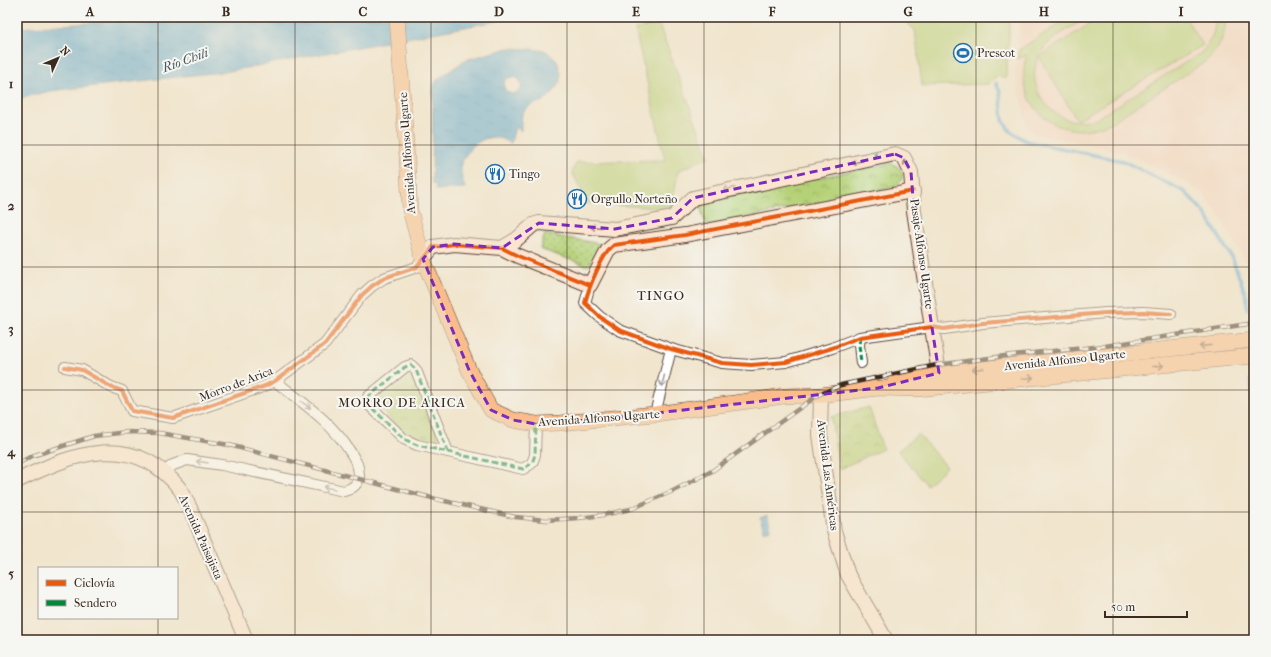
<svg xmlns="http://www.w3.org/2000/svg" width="1271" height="657" viewBox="0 0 1271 657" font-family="'IM FELL French Canon',serif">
	<defs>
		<pattern id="grass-dots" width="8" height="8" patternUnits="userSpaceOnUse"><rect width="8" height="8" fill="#b5d177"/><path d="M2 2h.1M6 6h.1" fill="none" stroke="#94aa61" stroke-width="1.8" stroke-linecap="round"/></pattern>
		<pattern id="park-crowns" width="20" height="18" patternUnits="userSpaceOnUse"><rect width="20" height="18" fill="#b5d177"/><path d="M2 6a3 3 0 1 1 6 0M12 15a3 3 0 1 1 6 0" fill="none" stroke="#94aa61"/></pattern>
		<pattern id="water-ripples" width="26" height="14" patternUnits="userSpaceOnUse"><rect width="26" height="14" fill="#5ca9d5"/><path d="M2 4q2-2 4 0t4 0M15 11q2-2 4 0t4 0" fill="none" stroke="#4d8aac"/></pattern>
	</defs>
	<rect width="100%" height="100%" fill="#f6f6f2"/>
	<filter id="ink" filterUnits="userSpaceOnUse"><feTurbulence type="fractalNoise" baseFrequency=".025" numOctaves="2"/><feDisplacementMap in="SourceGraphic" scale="8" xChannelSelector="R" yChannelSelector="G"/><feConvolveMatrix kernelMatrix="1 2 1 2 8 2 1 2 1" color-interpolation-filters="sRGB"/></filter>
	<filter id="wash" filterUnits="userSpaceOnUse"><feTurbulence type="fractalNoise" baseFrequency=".012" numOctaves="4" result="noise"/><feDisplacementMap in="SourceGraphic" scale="16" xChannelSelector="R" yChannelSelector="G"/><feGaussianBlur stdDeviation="0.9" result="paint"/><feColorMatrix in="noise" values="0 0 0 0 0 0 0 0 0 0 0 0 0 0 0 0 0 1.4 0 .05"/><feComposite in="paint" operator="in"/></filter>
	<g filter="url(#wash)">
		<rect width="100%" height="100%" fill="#f1e5ce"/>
		<path fill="#f4d3c0" d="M 1021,17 L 1254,17 L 1254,285 L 1247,266 L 1239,250 L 1222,220 L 1212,206 L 1201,192 L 1176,177 L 1125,153 L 1058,138 L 1037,135 L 1028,130 L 1015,73 Z"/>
		<path fill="url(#grass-dots)" stroke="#787e4a" d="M 545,234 L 601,244 L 588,266 L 540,249 Z"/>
		<g fill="url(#park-crowns)" stroke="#787e4a">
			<path d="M 891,163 C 905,169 906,177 895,187 L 706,226 L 699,202 Z"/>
			<path d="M 407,375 L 413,378 L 440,442 L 435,445 L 408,438 L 379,407 L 377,395 L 400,376 Z"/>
			<path d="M 869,407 L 883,449 L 839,469 L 831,417 Z"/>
		</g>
		<g fill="#b5d177" stroke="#787e4a">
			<path d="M 908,17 L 1010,17 L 1006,79 L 997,76 L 988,84 L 922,86 L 915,30 L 909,25 Z"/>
			<path d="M 1070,17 L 1089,17 C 1074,26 1052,36 1042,51 C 1025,75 1039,108 1066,119 C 1075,122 1086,121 1096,119 L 1202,52 C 1211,41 1216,31 1215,17 L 1225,17 C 1227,35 1218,50 1205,62 L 1110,123 C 1072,141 1030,123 1024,79 C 1023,71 1025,63 1026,55 L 1018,59 L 1019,50 Z"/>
			<path d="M 1100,17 L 1185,17 L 1203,45 L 1077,120 L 1039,57 Z"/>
			<path d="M 659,25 L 709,157 L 678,171 L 672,209 L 588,203 L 572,172 L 577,162 L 665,160 L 635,29 Z"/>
			<path d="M 918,434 L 947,467 L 927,485 L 898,451 Z"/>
		</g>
		<g fill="url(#water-ripples)" stroke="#4c6a7a" fill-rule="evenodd">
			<path d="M 149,17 L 519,17 L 230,71 L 50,91 L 17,99 L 17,28 L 130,20 Z"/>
			<path d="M 509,48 L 532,49 L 546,51 L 557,61 L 561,72 L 560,82 L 552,94 L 543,101 L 531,105 L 523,112 L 521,120 L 521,131 L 515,127 L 511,143 C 507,142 503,139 499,138 C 482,134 464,150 461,167 C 460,174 463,181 465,188 L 436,190 L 436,185 L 432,184 L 433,87 L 437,80 L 465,60 ZM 510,77 C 518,76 523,82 521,89 C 509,102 496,84 510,77 Z"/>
			<path d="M 767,515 L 771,529 L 764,531 L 760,518 Z"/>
		</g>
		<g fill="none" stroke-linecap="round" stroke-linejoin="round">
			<g stroke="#5ca9d5" stroke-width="3.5">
				<path d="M 996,83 L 1000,92 L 1003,120 L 1010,131 L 1026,141 L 1123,161 L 1185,192 L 1204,212 L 1232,258 L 1247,298 L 1247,309"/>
				<path d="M 1250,380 L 1254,400"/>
			</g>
		</g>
	</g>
	<g filter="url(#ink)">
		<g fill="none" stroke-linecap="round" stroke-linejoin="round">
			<g stroke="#564638" stroke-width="12">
				<g id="street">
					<path d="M 590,285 L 585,303 L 600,317 L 619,330 L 671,349 L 722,363 L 751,365 L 786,362 L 832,348 L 860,337 L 932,327 L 944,329 L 983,323 L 1106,313 L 1143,312 L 1171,314"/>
					<path d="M 860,337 L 859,345 L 861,363"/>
					<path d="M 65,367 L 82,370 L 111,387 L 122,391 L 132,411 L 173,418 L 265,386 L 275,381 L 325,344 L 362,295 L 372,286 L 384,278 L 417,267 L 423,259"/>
					<path d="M 655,414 L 671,349"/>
					<path d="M 448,452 L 416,370 L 411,365 L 405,367 L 368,397 L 368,404 L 404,439 L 417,445 L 523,469 L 532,463 L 535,455 L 536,424"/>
					<path d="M 164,472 L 173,465 L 187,460 L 222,465 L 344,491 C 352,489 359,484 359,475 C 359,465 355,460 351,453 C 332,422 303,403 275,381"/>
				</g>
			</g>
			<g stroke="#564638" stroke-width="16">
				<g id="secondary">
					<path d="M 502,248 L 517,239 L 533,225 L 539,223 L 615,229 L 672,218 L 693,198 L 895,154 L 904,158 L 911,172 L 914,211 L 939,373 L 939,383"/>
					<path d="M 423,259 L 433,247 L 454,244 L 502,248 L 518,256 L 590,285 L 608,250 L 614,245 L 685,235 L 913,191"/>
					<path d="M 821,395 L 820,435 L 834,531 L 848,575 L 886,640"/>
					<path d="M 17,481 C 73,453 134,430 180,489 C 184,495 187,502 190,508 L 246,640"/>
				</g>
			</g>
			<g stroke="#564638" stroke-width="16">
				<g id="primary">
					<path d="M 397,17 L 407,158 L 410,210 L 423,259 L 469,370 L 491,410 L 513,420 L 536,424 L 560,423 L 655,414 L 784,396 L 821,395 L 878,388 L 918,389 L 1254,356"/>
					<path d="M 894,383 L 904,380 L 939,373 L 1254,340"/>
				</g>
			</g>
			<use href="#street" stroke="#fff" stroke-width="10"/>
			<use href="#secondary" stroke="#fde4d1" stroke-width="14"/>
			<use href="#primary" stroke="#fabc8b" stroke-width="15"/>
			<g stroke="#3b2a1e" stroke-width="4.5">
				<path id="rail" d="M 17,464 L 32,456 L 94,436 L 127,432 L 159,433 L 229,445 L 436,499 L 515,517 L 546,520 L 579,518 L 603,515 L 631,509 L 675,490 L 712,471 L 818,395 L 841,385 L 937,365 L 1012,355 L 1105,346 L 1254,323"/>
			</g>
			<use href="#rail" stroke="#f6f6f2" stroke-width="3" stroke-dasharray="9" stroke-linecap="butt"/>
			<g stroke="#00873e" stroke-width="3" stroke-dasharray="6 3" stroke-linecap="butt">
				<path d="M 875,152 L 876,158"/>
				<path d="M 860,337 L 859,345 L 861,363"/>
				<path d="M 448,452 L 416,370 L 411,365 L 405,367 L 368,397 L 368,404 L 404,439 L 417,445 L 523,469 L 532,463 L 535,455 L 536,424"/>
			</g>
			<g stroke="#f6f6f2" stroke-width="6">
				<g id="cycleway">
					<path d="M 913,191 L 685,235 L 614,245 C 602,254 589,287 585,303 L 600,317 L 619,330 L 671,349 L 722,363 L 751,365 L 786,362 L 832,348 L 860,337 L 932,327 L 944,329 L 983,323 L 1106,313 L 1143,312 L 1171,314"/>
					<path d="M 65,367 L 82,370 L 111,387 L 122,391 L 132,411 L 173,418 L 265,386 L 275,381 L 325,344 L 362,295 L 372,286 L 384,278 L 417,267 L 433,247 L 454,244 L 502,248 L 518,256 L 590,285"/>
				</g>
			</g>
			<use href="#cycleway" stroke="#e8590c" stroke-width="4"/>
		</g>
		<defs><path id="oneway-shaft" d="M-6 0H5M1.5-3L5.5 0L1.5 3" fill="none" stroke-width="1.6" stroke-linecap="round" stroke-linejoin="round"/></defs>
		<g stroke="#9c8778">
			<use href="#oneway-shaft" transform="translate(857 162) rotate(168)"/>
			<use href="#oneway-shaft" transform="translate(907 165) rotate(-118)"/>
			<use href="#oneway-shaft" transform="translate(729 189) rotate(167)"/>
			<use href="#oneway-shaft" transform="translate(596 227) rotate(-176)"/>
		</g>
		<g stroke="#916c4f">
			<use href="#oneway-shaft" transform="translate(1205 346) rotate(174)"/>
			<use href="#oneway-shaft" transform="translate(1158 366) rotate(-5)"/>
			<use href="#oneway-shaft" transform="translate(978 369) rotate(174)"/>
			<use href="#oneway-shaft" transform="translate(1028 378) rotate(-5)"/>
		</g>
		<g stroke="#a79f9a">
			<use href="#oneway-shaft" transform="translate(663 381) rotate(104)"/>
			<use href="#oneway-shaft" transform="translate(306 405) rotate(37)"/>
			<use href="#oneway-shaft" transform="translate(202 462) rotate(-172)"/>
			<use href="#oneway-shaft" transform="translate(329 488) rotate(-168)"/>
		</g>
	</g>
	<path d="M0 0H1271V657H0ZM 895,154 L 904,158 L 911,172 L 914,211 L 939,373 L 878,388 L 603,419 L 536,424 L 513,420 L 491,410 L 469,370 L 423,259 L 433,247 L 454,244 L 502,248 L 539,223 L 615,229 L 672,218 L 693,198 Z" fill="#f1e5ce" fill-opacity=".55" fill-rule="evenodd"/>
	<path fill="none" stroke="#7b2cbf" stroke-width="3" stroke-dasharray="8 5" stroke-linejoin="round" d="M 895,154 L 904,158 L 911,172 L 914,211 L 939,373 L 878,388 L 603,419 L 536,424 L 513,420 L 491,410 L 469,370 L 423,259 L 433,247 L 454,244 L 502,248 L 539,223 L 615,229 L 672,218 L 693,198 Z"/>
	<path fill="none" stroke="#3b2a1e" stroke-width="1" stroke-opacity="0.55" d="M 158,17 L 158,568M 295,17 L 295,640M 431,17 L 431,640M 567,17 L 567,640M 704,17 L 704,640M 840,17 L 840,640M 976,17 L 976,640M 1113,17 L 1113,640M 17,145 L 1254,145M 17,267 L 1254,267M 17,390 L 1254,390M 17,512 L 1254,512M 158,618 L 158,640"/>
	<defs>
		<g id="stadium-ring" transform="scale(1)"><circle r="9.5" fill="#f6f6f2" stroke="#1f6fb2" stroke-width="1.5"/><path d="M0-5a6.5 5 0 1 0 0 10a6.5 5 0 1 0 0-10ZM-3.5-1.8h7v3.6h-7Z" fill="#1f6fb2"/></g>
		<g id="restaurant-ring" transform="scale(1)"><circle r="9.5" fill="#f6f6f2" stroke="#1f6fb2" stroke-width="1.5"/><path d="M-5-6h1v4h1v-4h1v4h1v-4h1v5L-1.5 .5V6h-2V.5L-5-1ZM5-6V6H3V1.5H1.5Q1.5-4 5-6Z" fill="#1f6fb2"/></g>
	</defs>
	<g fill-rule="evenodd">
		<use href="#stadium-ring" x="963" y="53"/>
		<use href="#restaurant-ring" x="495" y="174"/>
		<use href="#restaurant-ring" x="577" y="199"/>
	</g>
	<g text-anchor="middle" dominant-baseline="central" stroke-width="4" stroke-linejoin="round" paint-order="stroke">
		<g font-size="12" fill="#3b2a1e" stroke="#f6f6f2" text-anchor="start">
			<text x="977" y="53">Prescot</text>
			<text x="509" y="174">Tingo</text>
			<text x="591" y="199">Orgullo Norteño</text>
		</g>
		<g font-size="12" fill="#3b2a1e" stroke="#f6f6f2">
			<text transform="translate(407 153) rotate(-94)">Avenida Alfonso Ugarte</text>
			<text transform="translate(922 254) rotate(82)">Pasaje Alfonso Ugarte</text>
			<text transform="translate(1065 360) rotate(-6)">Avenida Alfonso Ugarte</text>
			<text transform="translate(236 384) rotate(-21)">Morro de Arica</text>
			<text transform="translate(599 418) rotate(-4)">Avenida Alfonso Ugarte</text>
			<text transform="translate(828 475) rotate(83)">Avenida Las Américas</text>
			<text transform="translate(201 537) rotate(66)">Avenida Paisajista</text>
		</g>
		<g font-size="13" font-style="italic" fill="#47565e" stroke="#f6f6f2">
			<text transform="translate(185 60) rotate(-20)">Río Chili</text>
		</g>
		<g font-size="13" letter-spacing="1" fill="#3b2a1e" stroke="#f6f6f2">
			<text x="661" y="295">TINGO</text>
			<text x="402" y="402">MORRO DE ARICA</text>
		</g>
	</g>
	<rect width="1271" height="657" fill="none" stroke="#f6f6f2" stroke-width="44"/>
	<rect x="38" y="567" width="140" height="52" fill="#f6f6f2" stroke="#aba49d"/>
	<rect x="46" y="580" width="20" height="6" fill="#e8590c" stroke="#aba49d"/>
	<text x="74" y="587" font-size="12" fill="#3b2a1e">Ciclovía</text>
	<rect x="46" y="600" width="20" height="6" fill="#00873e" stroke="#aba49d"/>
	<text x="74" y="607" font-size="12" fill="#3b2a1e">Sendero</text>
	<g transform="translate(58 58) rotate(46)" stroke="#f6f6f2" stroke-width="3" paint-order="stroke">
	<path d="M0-3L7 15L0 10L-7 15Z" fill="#3b2a1e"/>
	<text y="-6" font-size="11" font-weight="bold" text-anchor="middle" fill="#3b2a1e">N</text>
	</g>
	<path d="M1105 611v6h82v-6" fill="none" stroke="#3b2a1e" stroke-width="2"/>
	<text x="1111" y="611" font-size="12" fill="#3b2a1e" stroke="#f6f6f2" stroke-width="3" paint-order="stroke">50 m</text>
	<rect x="22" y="22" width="1227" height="613" fill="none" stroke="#3b2a1e" stroke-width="1.5"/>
	<g font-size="13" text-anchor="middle" font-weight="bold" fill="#3b2a1e">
		<text x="90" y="16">A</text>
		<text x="226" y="16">B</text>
		<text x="363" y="16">C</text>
		<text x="499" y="16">D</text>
		<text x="636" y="16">E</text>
		<text x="772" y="16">F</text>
		<text x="908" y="16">G</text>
		<text x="1044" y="16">H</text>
		<text x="1181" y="16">I</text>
		<text x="11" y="88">1</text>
		<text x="11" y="210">2</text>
		<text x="11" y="333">3</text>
		<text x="11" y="456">4</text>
		<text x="11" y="578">5</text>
	</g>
</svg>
